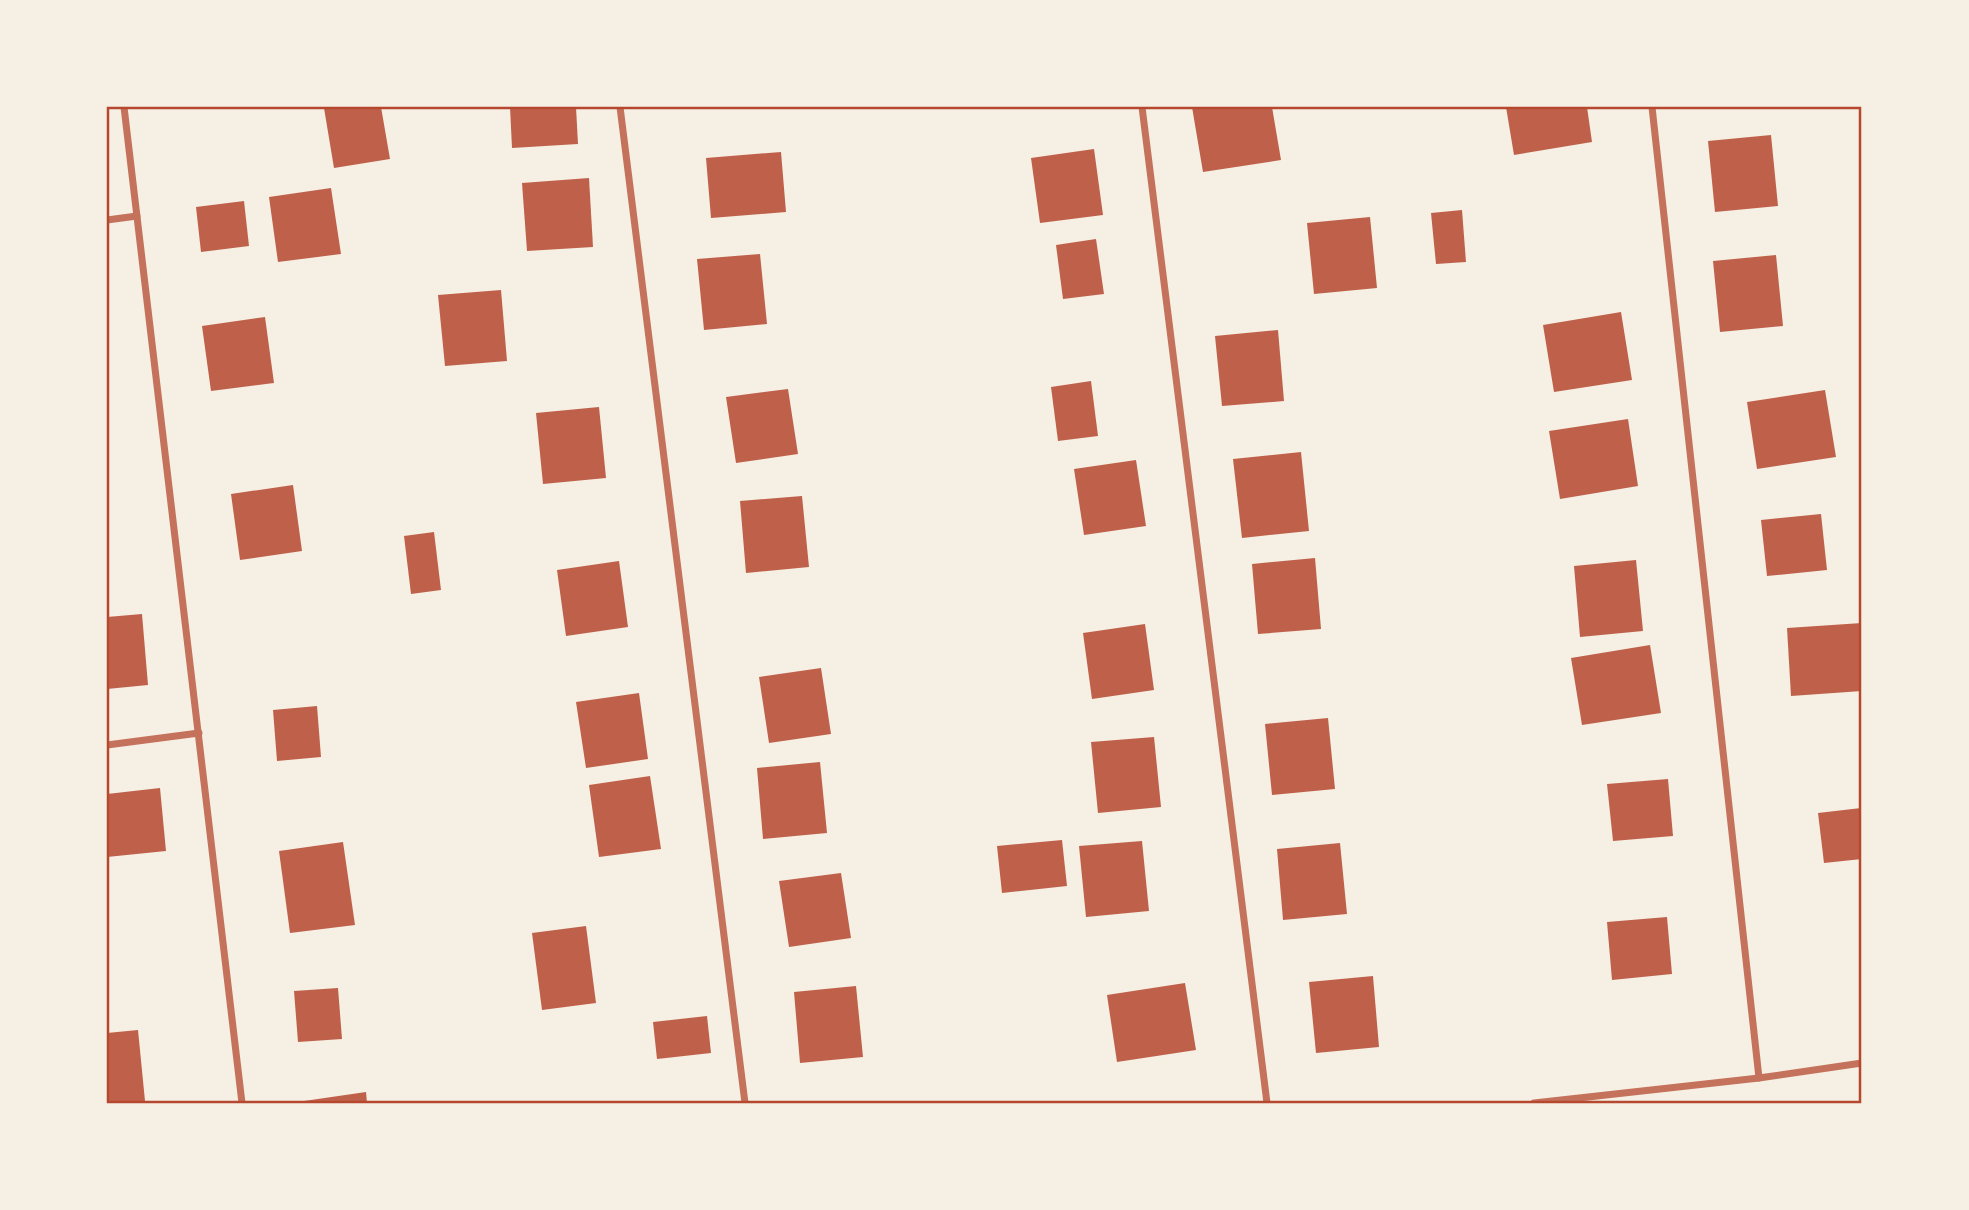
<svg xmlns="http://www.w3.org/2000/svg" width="1969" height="1210" viewBox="0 0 1969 1210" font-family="Montserrat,sans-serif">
	<rect width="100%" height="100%" fill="#f6efe4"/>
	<g fill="#bf614a">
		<path d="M 330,107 L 381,107 L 390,159 L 334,168 L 324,108 Z"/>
		<path d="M 510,107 L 576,107 L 578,144 L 512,148 Z"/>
		<path d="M 1192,107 L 1272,107 L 1281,160 L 1203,172 Z"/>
		<path d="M 1506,107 L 1587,107 L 1592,142 L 1514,155 Z"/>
		<path d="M 1771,135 L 1778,206 L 1715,212 L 1708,141 Z"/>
		<path d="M 1094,149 L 1103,215 L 1040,223 L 1031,158 Z"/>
		<path d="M 781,152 L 786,212 L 711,218 L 706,158 Z"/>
		<path d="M 589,178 L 593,247 L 527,251 L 522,183 Z"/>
		<path d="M 331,188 L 341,254 L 278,262 L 269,197 Z"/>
		<path d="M 244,201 L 249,246 L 201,252 L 196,207 Z"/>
		<path d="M 1462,210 L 1466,262 L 1436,264 L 1431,213 Z"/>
		<path d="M 1370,217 L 1377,288 L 1314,294 L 1307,223 Z"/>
		<path d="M 1096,239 L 1104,294 L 1063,299 L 1056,245 Z"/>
		<path d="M 760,254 L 767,324 L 704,330 L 697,259 Z"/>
		<path d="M 1776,255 L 1783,326 L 1720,332 L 1713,261 Z"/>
		<path d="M 501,290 L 507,361 L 445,366 L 438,295 Z"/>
		<path d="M 1621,312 L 1632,380 L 1554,392 L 1543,325 Z"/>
		<path d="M 265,317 L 274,383 L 211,391 L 202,326 Z"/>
		<path d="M 1278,330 L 1284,401 L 1222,406 L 1215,336 Z"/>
		<path d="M 1091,381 L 1098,436 L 1058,441 L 1051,387 Z"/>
		<path d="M 788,389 L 798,454 L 736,463 L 726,397 Z"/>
		<path d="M 1825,390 L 1836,457 L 1757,469 L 1747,402 Z"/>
		<path d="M 599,407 L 606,478 L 543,484 L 536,413 Z"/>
		<path d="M 1628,419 L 1638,486 L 1560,499 L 1549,431 Z"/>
		<path d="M 1301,452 L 1309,531 L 1242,538 L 1233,459 Z"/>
		<path d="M 1136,460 L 1146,526 L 1084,535 L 1074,469 Z"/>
		<path d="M 293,485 L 302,551 L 240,560 L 231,494 Z"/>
		<path d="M 802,496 L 809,567 L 746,573 L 740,501 Z"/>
		<path d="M 1821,514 L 1827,570 L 1767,576 L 1761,520 Z"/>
		<path d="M 434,532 L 441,590 L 411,594 L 404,536 Z"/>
		<path d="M 1315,558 L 1321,629 L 1258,634 L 1252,564 Z"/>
		<path d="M 1636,560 L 1643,631 L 1580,637 L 1574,566 Z"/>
		<path d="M 619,561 L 628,627 L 566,636 L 557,570 Z"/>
		<path d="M 142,614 L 148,685 L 107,689 L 107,617 Z"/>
		<path d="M 1862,623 L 1862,691 L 1791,696 L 1787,628 Z"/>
		<path d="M 1145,624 L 1154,690 L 1092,699 L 1083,633 Z"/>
		<path d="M 1650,645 L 1661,713 L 1582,725 L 1571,658 Z"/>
		<path d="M 821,668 L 831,734 L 769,743 L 759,677 Z"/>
		<path d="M 639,693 L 648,759 L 586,768 L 576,702 Z"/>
		<path d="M 317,706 L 321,757 L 277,761 L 273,710 Z"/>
		<path d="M 1328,718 L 1335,789 L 1272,795 L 1265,724 Z"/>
		<path d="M 1154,737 L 1161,807 L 1098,813 L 1091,742 Z"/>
		<path d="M 820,762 L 827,833 L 763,839 L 757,768 Z"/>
		<path d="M 650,776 L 661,849 L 599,857 L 589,785 Z"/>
		<path d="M 1668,779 L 1673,836 L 1613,841 L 1607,784 Z"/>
		<path d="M 160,788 L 166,851 L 107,857 L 107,794 Z"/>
		<path d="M 1861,808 L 1862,859 L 1824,863 L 1818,813 Z"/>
		<path d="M 1062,840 L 1067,886 L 1002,893 L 997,846 Z"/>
		<path d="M 1142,841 L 1149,911 L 1086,917 L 1079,846 Z"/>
		<path d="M 343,842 L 355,925 L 290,933 L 279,851 Z"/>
		<path d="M 1340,843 L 1347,914 L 1283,920 L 1277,849 Z"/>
		<path d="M 841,873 L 851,938 L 789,947 L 779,881 Z"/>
		<path d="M 1667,917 L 1672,974 L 1612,980 L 1607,922 Z"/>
		<path d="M 586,926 L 596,1003 L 542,1010 L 532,933 Z"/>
		<path d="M 1373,976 L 1379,1047 L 1316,1053 L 1309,982 Z"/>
		<path d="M 1185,983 L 1196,1050 L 1117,1062 L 1107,995 Z"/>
		<path d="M 856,986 L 863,1057 L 800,1063 L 794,992 Z"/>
		<path d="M 338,988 L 342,1039 L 298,1042 L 294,991 Z"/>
		<path d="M 707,1016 L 711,1053 L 657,1059 L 653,1022 Z"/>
		<path d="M 138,1030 L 145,1101 L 107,1103 L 107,1033 Z"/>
		<path d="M 366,1092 L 367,1103 L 304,1103 L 304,1101 Z"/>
	</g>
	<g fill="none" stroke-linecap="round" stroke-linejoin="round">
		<g stroke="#c5725c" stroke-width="7">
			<path d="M 124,107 L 242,1103"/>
			<path d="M 620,107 L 745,1103"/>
			<path d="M 1142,107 L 1267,1103"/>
			<path d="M 1652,107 L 1759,1078"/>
			<path d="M 107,220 L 137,216"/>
			<path d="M 107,745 L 199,733"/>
			<path d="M 1534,1103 L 1759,1078 L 1862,1063"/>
		</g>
	</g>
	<rect width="1969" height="1210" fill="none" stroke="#f6efe4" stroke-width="217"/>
	<rect x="108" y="108" width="1752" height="994" fill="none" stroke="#b5482f" stroke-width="2.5"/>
</svg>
